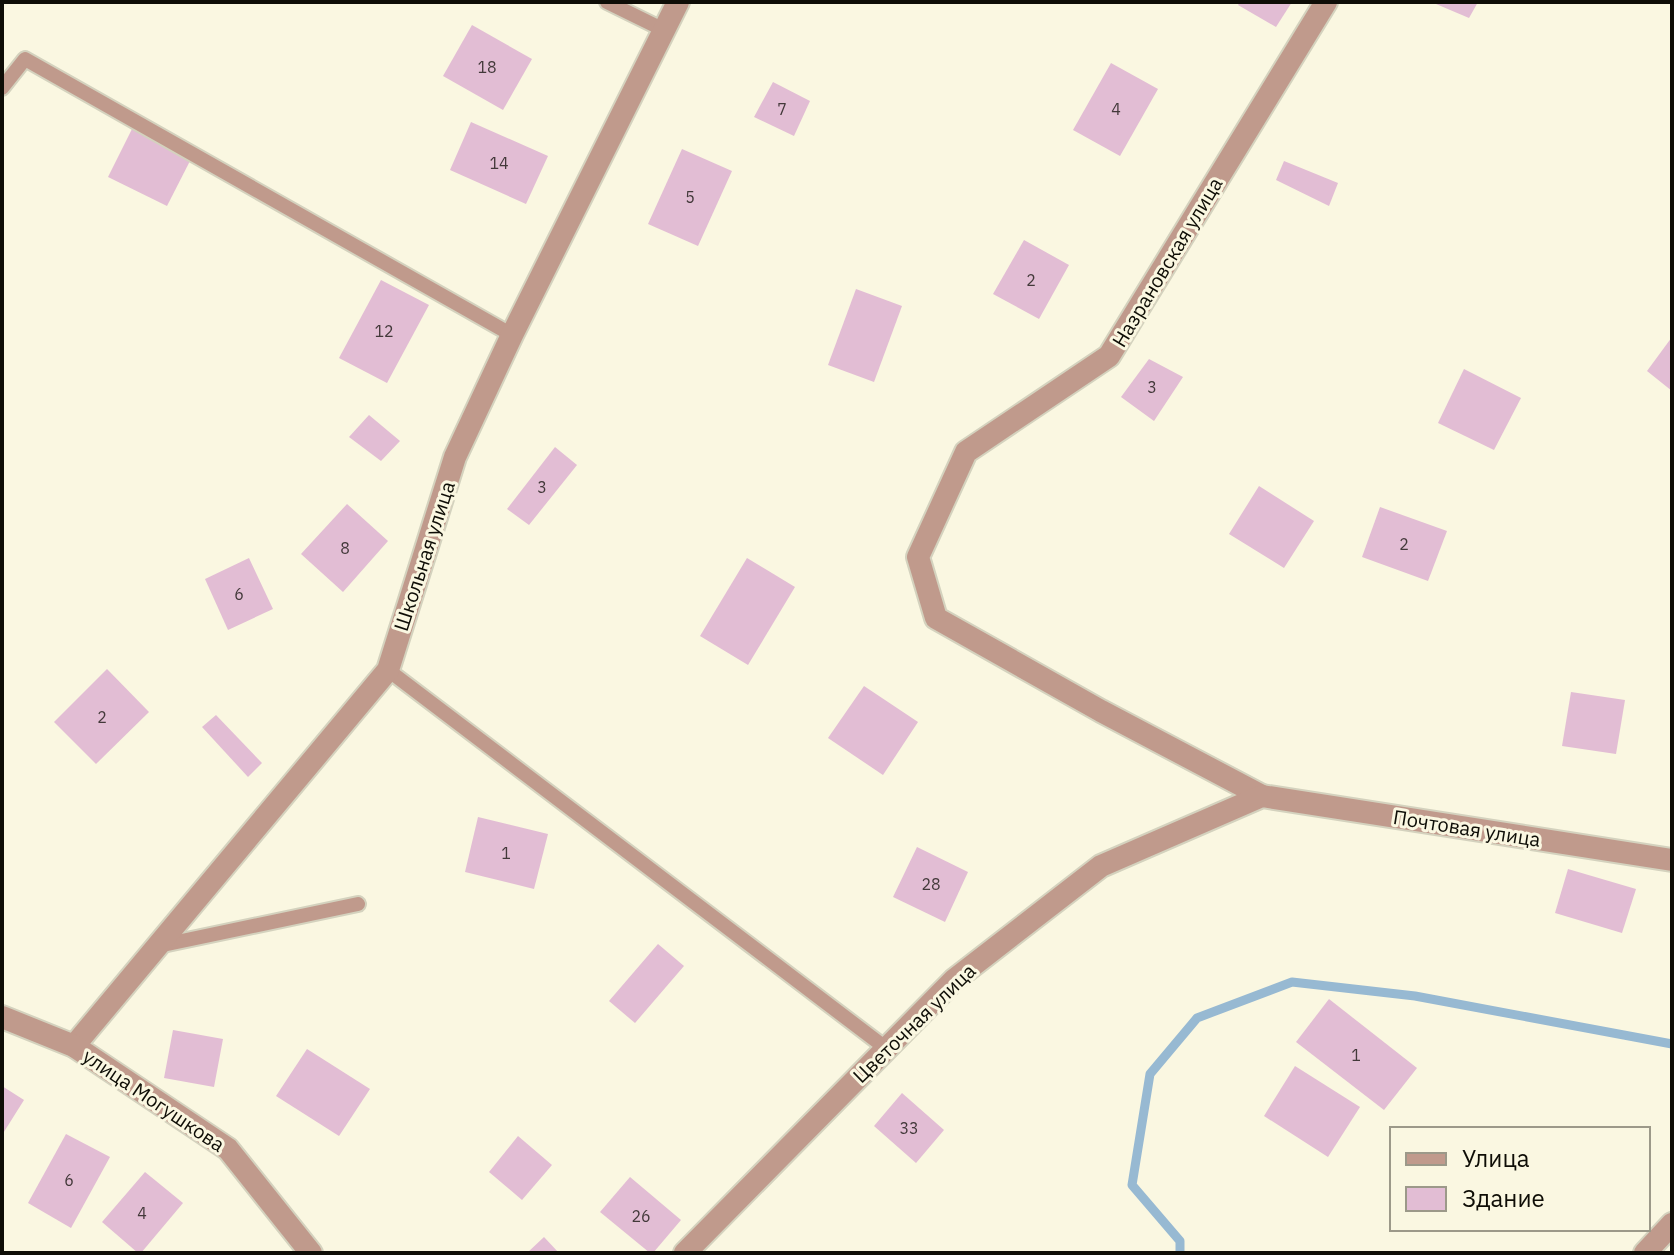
<svg xmlns="http://www.w3.org/2000/svg" width="1674" height="1255" viewBox="0 0 1674 1255" font-family="'IBM Plex Sans',sans-serif">
	<rect width="100%" height="100%" fill="#faf7e1"/>
	<g fill="none" stroke-linecap="round" stroke-linejoin="round">
		<path stroke="#97b9d2" stroke-width="9" d="M 1180,1253 L 1180,1241 L 1132,1185 L 1150,1074 L 1197,1018 L 1292,982 L 1415,996 L 1672,1044"/>
	</g>
	<g fill="#e2bdd4">
		<path d="M 1240,2 L 1292,2 L 1276,27 L 1238,5 Z"/>
		<path d="M 1438,2 L 1478,2 L 1469,18 L 1436,4 Z"/>
		<path d="M 472,25 L 532,59 L 503,110 L 443,76 Z"/>
		<path d="M 1111,63 L 1158,89 L 1120,156 L 1073,130 Z"/>
		<path d="M 773,82 L 810,101 L 794,136 L 754,117 Z"/>
		<path d="M 471,122 L 548,156 L 526,204 L 450,170 Z"/>
		<path d="M 133,127 L 192,157 L 167,206 L 108,177 Z"/>
		<path d="M 682,149 L 732,171 L 698,246 L 648,224 Z"/>
		<path d="M 1284,161 L 1338,183 L 1329,206 L 1276,180 Z"/>
		<path d="M 1024,240 L 1069,265 L 1039,319 L 993,294 Z"/>
		<path d="M 381,280 L 429,305 L 387,383 L 339,358 Z"/>
		<path d="M 856,289 L 902,306 L 874,382 L 828,365 Z"/>
		<path d="M 1672,337 L 1672,391 L 1647,371 Z"/>
		<path d="M 1149,359 L 1183,377 L 1154,421 L 1121,397 Z"/>
		<path d="M 1464,369 L 1521,398 L 1494,450 L 1438,423 Z"/>
		<path d="M 369,415 L 400,441 L 381,461 L 349,437 Z"/>
		<path d="M 555,447 L 577,465 L 529,525 L 507,509 Z"/>
		<path d="M 1259,486 L 1314,521 L 1284,568 L 1229,534 Z"/>
		<path d="M 347,504 L 388,541 L 343,592 L 301,554 Z"/>
		<path d="M 1380,507 L 1447,531 L 1428,581 L 1362,557 Z"/>
		<path d="M 249,558 L 273,609 L 228,630 L 205,579 Z"/>
		<path d="M 747,558 L 795,587 L 748,665 L 700,636 Z"/>
		<path d="M 107,669 L 149,712 L 96,764 L 54,722 Z"/>
		<path d="M 864,686 L 918,722 L 883,775 L 828,738 Z"/>
		<path d="M 1571,692 L 1625,700 L 1616,754 L 1562,746 Z"/>
		<path d="M 216,715 L 262,763 L 248,777 L 202,727 Z"/>
		<path d="M 478,817 L 548,834 L 534,889 L 465,872 Z"/>
		<path d="M 917,847 L 968,872 L 945,922 L 893,897 Z"/>
		<path d="M 1568,869 L 1636,889 L 1622,933 L 1555,913 Z"/>
		<path d="M 658,944 L 684,966 L 635,1023 L 609,1001 Z"/>
		<path d="M 1329,999 L 1417,1068 L 1384,1110 L 1296,1042 Z"/>
		<path d="M 173,1030 L 223,1039 L 214,1087 L 164,1078 Z"/>
		<path d="M 307,1049 L 370,1089 L 339,1136 L 276,1096 Z"/>
		<path d="M 1295,1066 L 1360,1107 L 1328,1157 L 1264,1116 Z"/>
		<path d="M 2,1086 L 24,1100 L 2,1135 Z"/>
		<path d="M 902,1093 L 944,1130 L 916,1163 L 874,1126 Z"/>
		<path d="M 66,1134 L 110,1157 L 71,1228 L 28,1203 Z"/>
		<path d="M 518,1136 L 552,1165 L 522,1200 L 489,1172 Z"/>
		<path d="M 145,1172 L 183,1203 L 141,1253 L 138,1253 L 102,1222 Z"/>
		<path d="M 630,1177 L 681,1220 L 653,1253 L 650,1253 L 600,1212 Z"/>
		<path d="M 544,1237 L 559,1253 L 527,1253 Z"/>
	</g>
	<g fill="none" stroke-linecap="round" stroke-linejoin="round">
		<g stroke="#d4d2be" stroke-width="18">
			<g id="service">
				<path d="M 607,2 L 664,30"/>
				<path d="M 2,88 L 25,59 L 512,335"/>
				<path d="M 388,670 L 887,1049"/>
				<path d="M 158,946 L 358,904"/>
			</g>
		</g>
		<g stroke="#d4d2be" stroke-width="26">
			<g id="minor">
				<path d="M 1262,796 L 1101,711 L 936,618 L 918,557 L 966,452 L 1109,356 L 1326,2"/>
				<path d="M 74,1046 L 388,670 L 455,457 L 512,335 L 678,2"/>
				<path d="M 1645,1253 L 1672,1224"/>
			</g>
		</g>
		<g stroke="#d4d2be" stroke-width="26">
			<g id="tertiary">
				<path d="M 2,1017 L 74,1046 L 228,1149 L 311,1253"/>
				<path d="M 685,1253 L 954,980 L 1101,866 L 1262,796 L 1672,860"/>
			</g>
		</g>
		<use href="#service" stroke="#c09a8c" stroke-width="14"/>
		<use href="#minor" stroke="#c09a8c" stroke-width="22"/>
		<use href="#tertiary" stroke="#c09a8c" stroke-width="22"/>
	</g>
	<g text-anchor="middle" dominant-baseline="central" stroke-width="6" stroke-linejoin="round" paint-order="stroke">
		<g font-size="16" fill="#43393a">
			<text x="487" y="67">18</text>
			<text x="782" y="109">7</text>
			<text x="1116" y="109">4</text>
			<text x="499" y="163">14</text>
			<text x="690" y="197">5</text>
			<text x="1031" y="280">2</text>
			<text x="384" y="331">12</text>
			<text x="1152" y="387">3</text>
			<text x="542" y="487">3</text>
			<text x="1404" y="544">2</text>
			<text x="345" y="548">8</text>
			<text x="239" y="594">6</text>
			<text x="102" y="717">2</text>
			<text x="506" y="853">1</text>
			<text x="931" y="884">28</text>
			<text x="1356" y="1055">1</text>
			<text x="909" y="1128">33</text>
			<text x="69" y="1180">6</text>
			<text x="142" y="1213">4</text>
			<text x="641" y="1216">26</text>
		</g>
		<g font-size="20" fill="#0e0d06" stroke="#faf7e1">
			<text transform="translate(1167 262) rotate(-59)">Назрановская улица</text>
			<text transform="translate(424 556) rotate(-72)">Школьная улица</text>
			<text transform="translate(1467 828) rotate(9)">Почтовая улица</text>
			<text transform="translate(914 1023) rotate(-44)">Цветочная улица</text>
			<text transform="translate(154 1100) rotate(34)">улица Могушкова</text>
		</g>
	</g>
	<rect width="1674" height="1255" fill="none" stroke="#0e0d06" stroke-width="8"/>
	<rect x="1390" y="1127" width="260" height="104" fill="#faf7e1" stroke="#9c9989" stroke-width="2"/>
	<rect x="1406" y="1153" width="40" height="12" fill="#c09a8c" stroke="#9c9989" stroke-width="2"/>
	<text x="1462" y="1167" font-size="24" fill="#0e0d06">Улица</text>
	<rect x="1406" y="1187" width="40" height="24" fill="#e2bdd4" stroke="#9c9989" stroke-width="2"/>
	<text x="1462" y="1207" font-size="24" fill="#0e0d06">Здание</text>
</svg>
